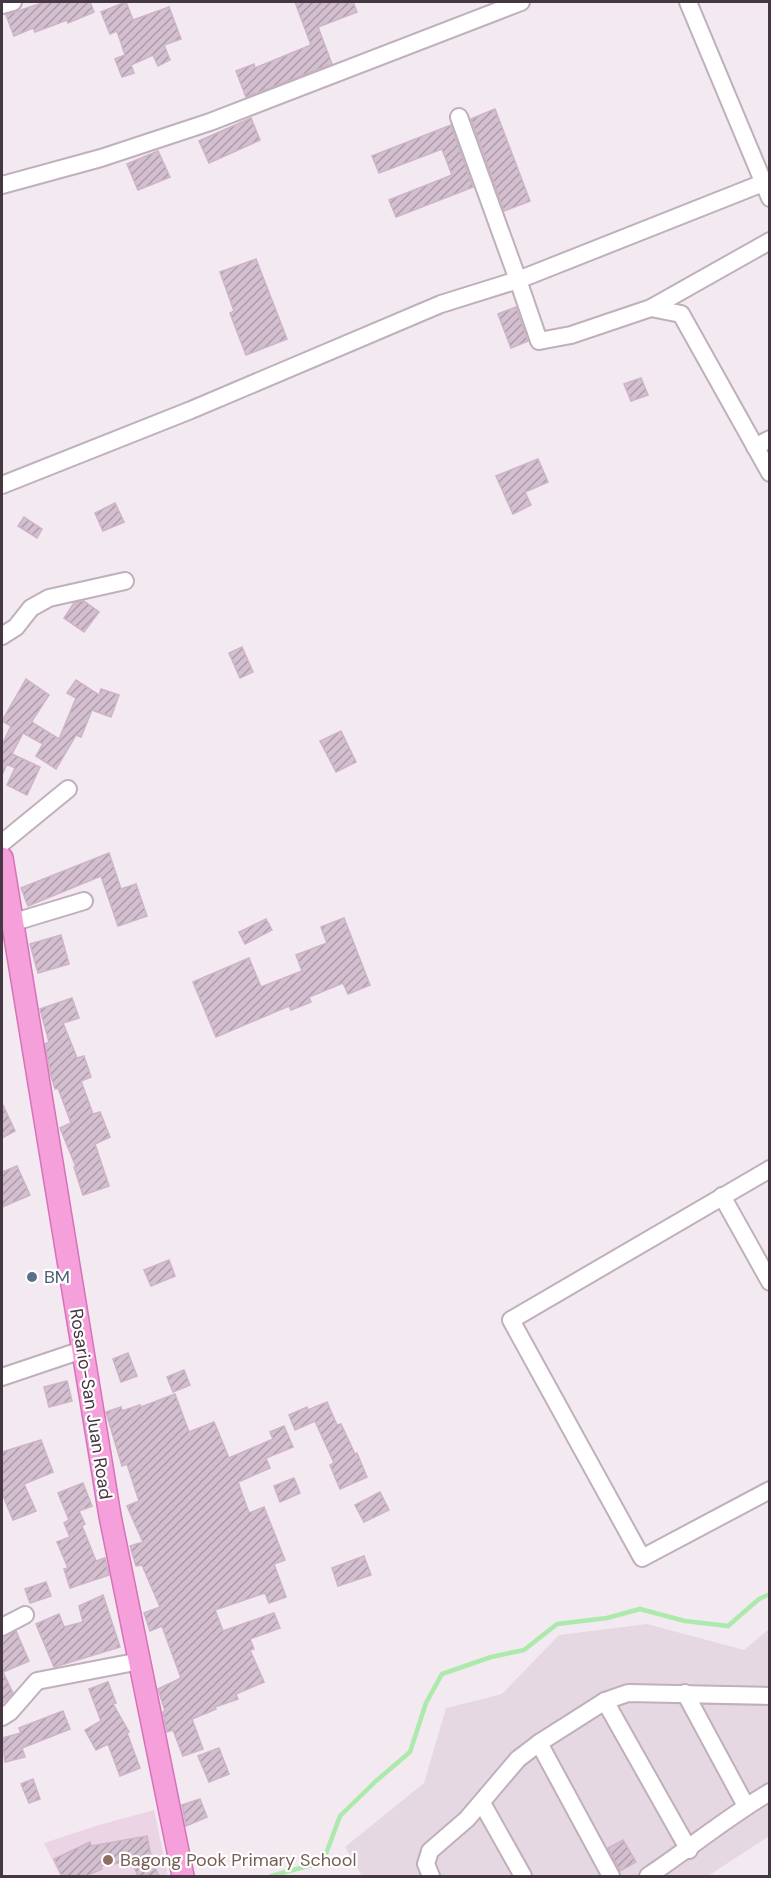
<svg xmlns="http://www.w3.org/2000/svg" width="771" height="1878" viewBox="0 0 771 1878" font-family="'DM Sans',sans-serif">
	<defs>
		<pattern id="building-hatch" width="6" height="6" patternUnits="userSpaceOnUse" patternTransform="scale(1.5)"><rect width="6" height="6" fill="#d3bfcf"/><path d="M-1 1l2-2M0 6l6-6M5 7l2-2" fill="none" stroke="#ad9caa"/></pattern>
	</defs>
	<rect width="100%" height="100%" fill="#f3e9f0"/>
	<path fill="#e6d8e2" d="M 647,1624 L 744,1650 L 769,1629 L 769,1836 L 708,1876 L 362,1876 L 345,1847 L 424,1783 L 446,1708 L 502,1694 L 559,1635 Z"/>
	<path fill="#ebd4e4" d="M 154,1810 L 168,1876 L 60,1876 L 44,1843 L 99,1825 Z"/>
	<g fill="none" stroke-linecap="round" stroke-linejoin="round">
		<path stroke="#abeaac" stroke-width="4.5" d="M 271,1876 L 323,1862 L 340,1816 L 376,1781 L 410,1752 L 426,1703 L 442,1674 L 491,1657 L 524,1650 L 557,1624 L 607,1618 L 640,1609 L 685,1621 L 728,1626 L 759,1599 L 770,1594"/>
	</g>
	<g fill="url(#building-hatch)" stroke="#ceb3c8" stroke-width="1.5">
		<path d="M 45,2 L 90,2 L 94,12 L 68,23 L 67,20 L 35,32 L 33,28 L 14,36 L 6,15 Z"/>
		<path d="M 126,2 L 133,20 L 169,7 L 181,39 L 164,45 L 170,60 L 158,66 L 153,55 L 131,65 L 134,73 L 122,77 L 115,59 L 125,55 L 117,31 L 110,34 L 101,12 Z"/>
		<path d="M 295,2 L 353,2 L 357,12 L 318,27 L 332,64 L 246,97 L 236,71 L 254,64 L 255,68 L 311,45 Z"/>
		<path d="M 495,109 L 530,201 L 504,211 L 471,119 Z"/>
		<path d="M 251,118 L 260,140 L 209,163 L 199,141 Z"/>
		<path d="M 451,125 L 473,187 L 396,217 L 389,200 L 452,175 L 442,149 L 379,173 L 372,156 Z"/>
		<path d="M 158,151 L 170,177 L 138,190 L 127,164 Z"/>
		<path d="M 256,259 L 287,339 L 246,355 L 230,313 L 234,311 L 220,272 Z"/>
		<path d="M 516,307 L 528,341 L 511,348 L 498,314 Z"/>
		<path d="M 641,378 L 648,395 L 631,401 L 624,384 Z"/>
		<path d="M 538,459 L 548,482 L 525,492 L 531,505 L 513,514 L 496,476 Z"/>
		<path d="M 115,503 L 124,522 L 103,531 L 95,513 Z"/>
		<path d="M 24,517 L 42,529 L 37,538 L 18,526 Z"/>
		<path d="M 84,601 L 99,612 L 84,632 L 64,618 L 74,603 Z"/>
		<path d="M 242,647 L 253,672 L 240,678 L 229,653 Z"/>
		<path d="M 26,679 L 49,695 L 32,721 L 33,723 L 59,739 L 76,698 L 67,693 L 76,680 L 99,695 L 101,689 L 119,695 L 111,717 L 92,710 L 81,737 L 76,735 L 56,769 L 36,756 L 43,744 L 23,733 L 12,754 L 40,767 L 27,795 L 7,785 L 15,768 L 7,764 L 2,775 L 2,745 L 11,726 L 2,721 Z"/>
		<path d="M 341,731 L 356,762 L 336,772 L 320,741 Z"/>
		<path d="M 109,853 L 121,889 L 136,884 L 147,916 L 118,926 L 101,876 L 28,906 L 21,888 Z"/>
		<path d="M 344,918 L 370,985 L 348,994 L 343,983 L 309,997 L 311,1002 L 291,1010 L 289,1006 L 216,1037 L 193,982 L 249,958 L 261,987 L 302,971 L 296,955 L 327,943 L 321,927 Z"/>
		<path d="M 266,919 L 272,930 L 245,944 L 239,932 Z"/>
		<path d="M 61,935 L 69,964 L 38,973 L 30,944 Z"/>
		<path d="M 72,998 L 79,1018 L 63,1023 L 77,1058 L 84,1056 L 91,1077 L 81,1081 L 93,1114 L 100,1112 L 110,1137 L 95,1144 L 109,1186 L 83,1195 L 74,1167 L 76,1167 L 60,1128 L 71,1123 L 58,1088 L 55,1089 L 51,1076 L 45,1044 L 49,1042 L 40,1009 Z"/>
		<path d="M 2,1103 L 15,1131 L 2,1138 Z"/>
		<path d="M 17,1166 L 30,1195 L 2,1207 L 2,1172 Z"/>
		<path d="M 169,1260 L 175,1276 L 151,1286 L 144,1270 Z"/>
		<path d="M 128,1353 L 137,1376 L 121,1382 L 113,1359 Z"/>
		<path d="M 184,1370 L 190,1385 L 173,1392 L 167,1377 Z"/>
		<path d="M 67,1381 L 72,1401 L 49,1407 L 44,1387 Z"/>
		<path d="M 175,1394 L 189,1432 L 214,1422 L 229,1458 L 273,1439 L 270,1432 L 284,1426 L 293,1447 L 266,1458 L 270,1468 L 238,1482 L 249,1513 L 264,1507 L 285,1560 L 274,1564 L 286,1597 L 269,1603 L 265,1593 L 215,1610 L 223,1631 L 274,1613 L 280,1628 L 250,1639 L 254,1649 L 250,1650 L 264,1682 L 236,1694 L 238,1699 L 215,1707 L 216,1709 L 192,1719 L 203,1749 L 183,1756 L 173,1730 L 167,1732 L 163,1712 L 165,1711 L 158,1689 L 181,1678 L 162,1626 L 150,1631 L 144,1613 L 160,1607 L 142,1565 L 136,1566 L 130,1546 L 143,1542 L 127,1506 L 139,1501 L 127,1464 L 122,1466 L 106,1412 L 121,1407 L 122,1411 L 140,1405 L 141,1407 Z"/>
		<path d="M 327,1402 L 337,1425 L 341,1424 L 355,1454 L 357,1453 L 367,1477 L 340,1489 L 330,1465 L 334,1463 L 315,1421 L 295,1430 L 289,1415 L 307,1407 L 308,1410 Z"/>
		<path d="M 41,1440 L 53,1472 L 24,1484 L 36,1511 L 13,1520 L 2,1493 L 2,1452 Z"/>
		<path d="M 294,1478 L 300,1493 L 280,1502 L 274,1486 Z"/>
		<path d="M 83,1483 L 92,1506 L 79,1511 L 85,1524 L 82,1526 L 96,1561 L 105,1558 L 109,1575 L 70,1588 L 64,1569 L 68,1568 L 57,1542 L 70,1537 L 64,1523 L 69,1520 L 58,1493 Z"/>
		<path d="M 380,1492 L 389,1510 L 364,1522 L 355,1505 Z"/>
		<path d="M 364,1556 L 371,1575 L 338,1586 L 332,1568 Z"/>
		<path d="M 46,1582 L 51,1596 L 30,1603 L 25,1589 Z"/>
		<path d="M 103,1595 L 120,1647 L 54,1667 L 36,1624 L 59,1614 L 64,1627 L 83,1622 L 79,1606 Z"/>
		<path d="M 16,1631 L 29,1661 L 3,1672 L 13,1693 L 2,1704 L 2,1637 Z"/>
		<path d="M 108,1682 L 116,1703 L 113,1704 L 129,1732 L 127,1733 L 140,1768 L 120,1776 L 108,1744 L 96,1750 L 85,1730 L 101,1721 L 89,1689 Z"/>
		<path d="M 63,1711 L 70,1729 L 22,1748 L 25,1757 L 5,1762 L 2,1738 L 21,1733 L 19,1728 Z"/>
		<path d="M 219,1748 L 229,1774 L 209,1782 L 198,1756 Z"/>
		<path d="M 33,1779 L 40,1799 L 29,1803 L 21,1784 Z"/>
		<path d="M 200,1799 L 207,1817 L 186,1826 L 182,1805 Z"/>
		<path d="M 147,1836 L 152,1861 L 159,1876 L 138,1876 L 131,1861 L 101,1866 L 102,1869 L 86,1876 L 62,1876 L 54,1859 L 90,1842 L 91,1846 Z"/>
		<path d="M 623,1840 L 636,1862 L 620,1871 L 608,1848 Z"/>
	</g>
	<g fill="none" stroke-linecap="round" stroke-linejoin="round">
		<g stroke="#c0afbc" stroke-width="20">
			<g id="minor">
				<path d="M 688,2 L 770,198"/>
				<path d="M 2,5 L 13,2"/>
				<path d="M 459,117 L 518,280 L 763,183"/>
				<path d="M 2,185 L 101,158 L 210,122 L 521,2"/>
				<path d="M 651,308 L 770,241"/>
				<path d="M 755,447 L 770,439"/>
				<path d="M 2,485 L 191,410 L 441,304 L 518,280 L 539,341 L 571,335 L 651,308 L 681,314 L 770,473"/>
				<path d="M 2,636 L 16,627 L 31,608 L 49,598 L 125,581"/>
				<path d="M 2,843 L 68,789"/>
				<path d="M 11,923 L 84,901"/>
				<path d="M 770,1169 L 511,1320 L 642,1558 L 770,1490"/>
				<path d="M 722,1196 L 770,1282"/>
				<path d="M 2,1377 L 82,1350"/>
				<path d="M 2,1627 L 25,1615"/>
				<path d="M 685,1693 L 746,1806"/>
				<path d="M 605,1701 L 689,1850"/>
				<path d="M 2,1717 L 10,1712 L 37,1681 L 140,1661"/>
				<path d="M 539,1743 L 611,1876"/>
				<path d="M 482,1803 L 523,1876"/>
				<path d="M 431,1876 L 426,1864 L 430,1851 L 467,1819 L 518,1759 L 539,1743 L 605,1701 L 628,1693 L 770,1696"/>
				<path d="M 648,1876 C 689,1849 727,1817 770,1792"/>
			</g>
		</g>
		<g stroke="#d871ba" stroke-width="24">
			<path id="major" d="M 2,858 L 110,1516 L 183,1876"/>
		</g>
		<use href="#minor" stroke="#fff" stroke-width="16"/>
		<use href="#major" stroke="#f5a0da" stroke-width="21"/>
	</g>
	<circle fill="#5c6f8a" stroke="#fff" stroke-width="2" cx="32" cy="1277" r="6"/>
	<circle fill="#8d6e63" stroke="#fff" stroke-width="2" cx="108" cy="1860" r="6"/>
	<g text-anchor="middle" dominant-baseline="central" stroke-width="4.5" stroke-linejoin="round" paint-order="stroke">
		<g font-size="18" fill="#4e5e75" stroke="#fff" text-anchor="start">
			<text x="44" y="1277">BM</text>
		</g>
		<g font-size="18" fill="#463843" stroke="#fff">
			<text transform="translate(91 1404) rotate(81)">Rosario-San Juan Road</text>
		</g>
		<g font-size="18" fill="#785e54" stroke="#fff" text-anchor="start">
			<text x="120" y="1860">Bagong Pook Primary School</text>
		</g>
	</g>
	<rect width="771" height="1878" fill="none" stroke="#463843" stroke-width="6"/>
</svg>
